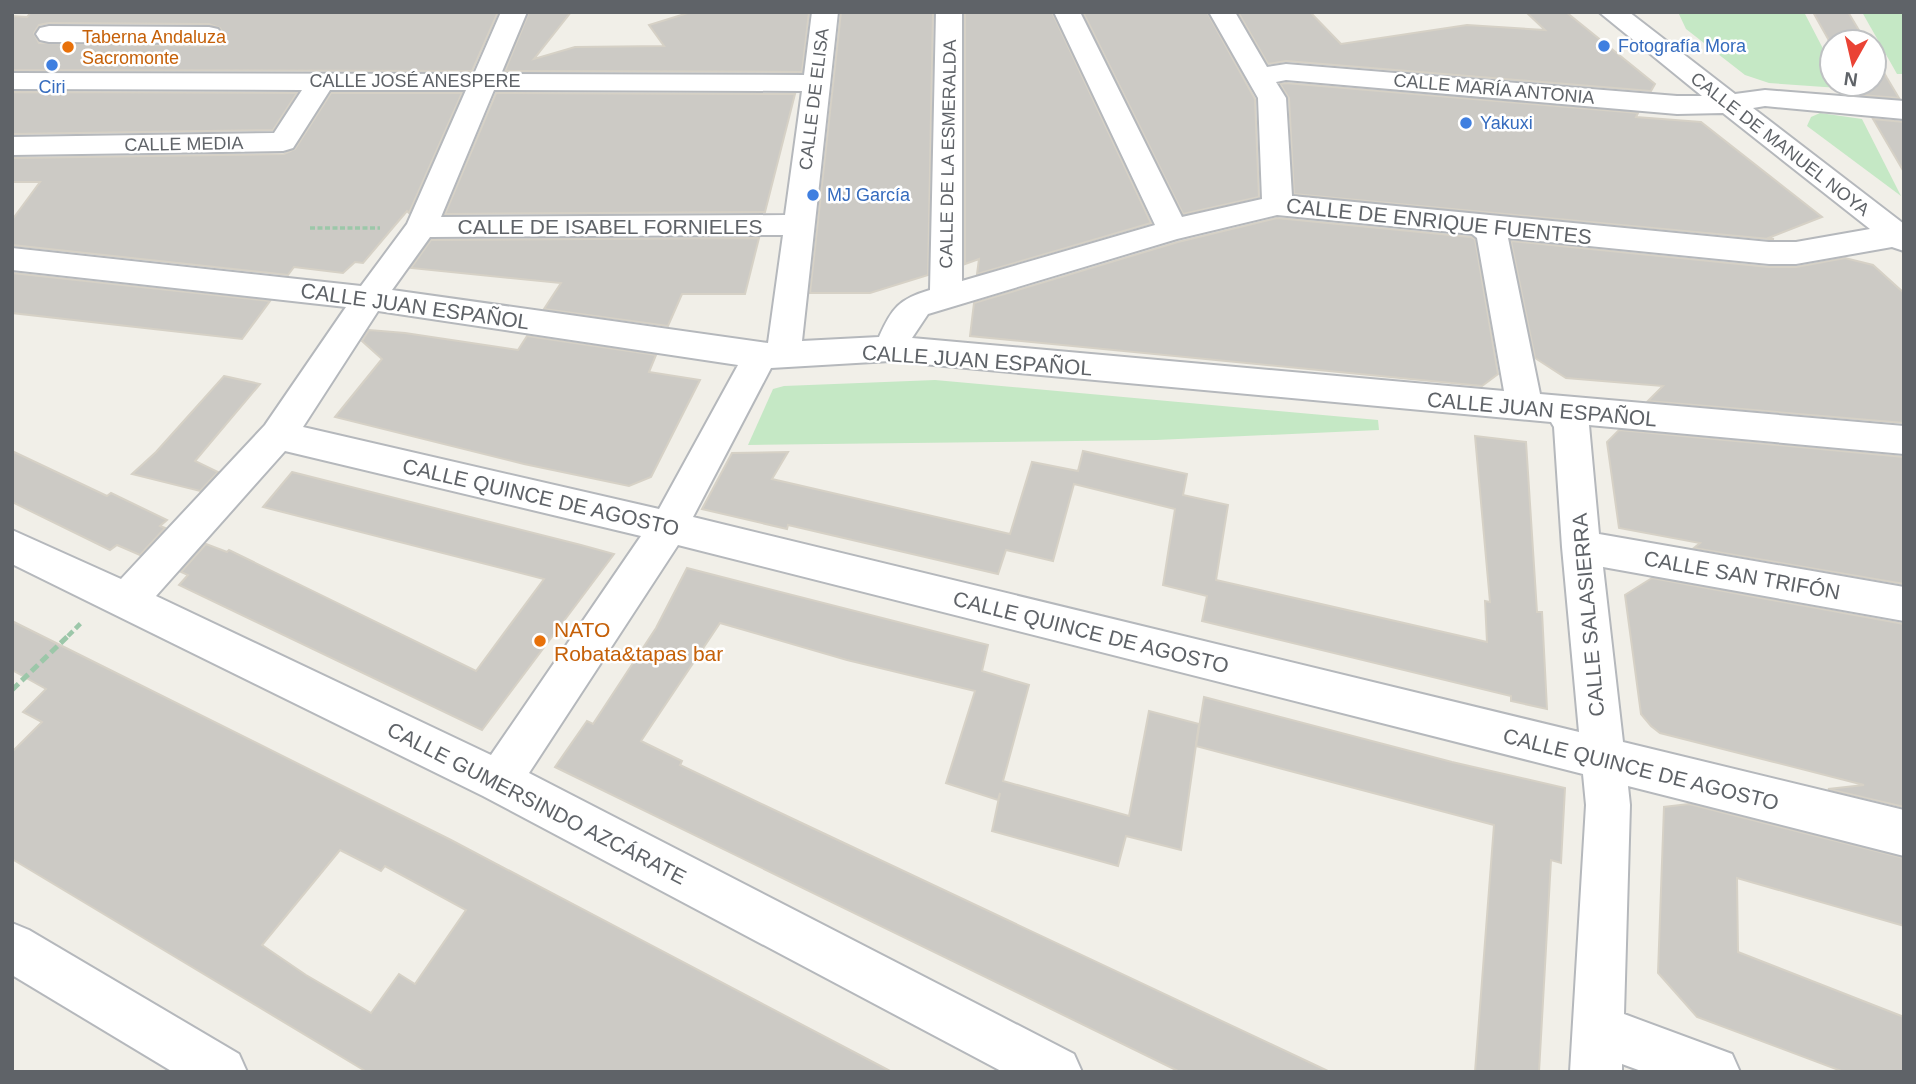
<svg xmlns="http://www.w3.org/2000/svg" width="1916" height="1084" viewBox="0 0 1916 1084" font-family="Helvetica,sans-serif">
	<rect width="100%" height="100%" fill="#f1efe8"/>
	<g fill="#c5e8c5">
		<path d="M 1678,12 L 1804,12 L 1832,66 L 1832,84 L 1850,84 L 1853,89 L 1769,83 L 1745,75 L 1686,29 Z"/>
		<path d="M 1862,12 L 1904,12 L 1904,74 L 1897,74 Z"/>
		<path d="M 1820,113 L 1862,119 L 1901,196 L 1807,126 L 1811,117 Z"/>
		<path d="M 935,380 L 1378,420 L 1379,430 L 1156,440 L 748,445 L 773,389 L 784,386 Z"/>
	</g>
	<g fill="#cccac5" stroke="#d6d1c6" stroke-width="2" fill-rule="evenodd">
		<path d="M 31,12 L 498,12 L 472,71 L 12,70 L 12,16 L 27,17 ZM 49,23 L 209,24 L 220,28 L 224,36 L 219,44 L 209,46 L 39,43 L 34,33 L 39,25 Z"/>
		<path d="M 529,12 L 571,12 L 534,59 L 575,47 L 664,46 L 649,25 L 691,12 L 809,12 L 802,72 L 505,71 Z"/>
		<path d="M 841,12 L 933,12 L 928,275 L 870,293 L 810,293 Z"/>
		<path d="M 965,12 L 1052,12 L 1151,223 L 977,274 L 979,259 L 965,264 Z"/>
		<path d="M 1083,12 L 1207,12 L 1255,99 L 1259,197 L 1183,214 Z"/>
		<path d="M 1238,12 L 1310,12 L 1341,44 L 1467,25 L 1545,30 L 1526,12 L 1566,12 L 1655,84 L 1651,91 L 1286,61 L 1268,64 Z"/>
		<path d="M 1813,12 L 1848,12 L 1866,42 L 1832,42 L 1832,46 Z"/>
		<path d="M 1874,55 L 1887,78 L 1899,98 L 1860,95 L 1854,84 L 1874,84 Z"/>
		<path d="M 1286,83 L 1638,113 L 1636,117 L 1701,122 L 1822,217 L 1768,238 L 1774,239 L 1769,239 L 1294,194 L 1289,98 L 1280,84 Z"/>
		<path d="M 12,92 L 297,93 L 273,130 L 12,134 Z"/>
		<path d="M 331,93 L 462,93 L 409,213 L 407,211 L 363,263 L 355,262 L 343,273 L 294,267 L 288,275 L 12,245 L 12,220 L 40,182 L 12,182 L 12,158 L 284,154 L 295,149 Z"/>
		<path d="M 496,93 L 795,94 L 765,212 L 445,214 Z"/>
		<path d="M 1873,119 L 1904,122 L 1904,172 Z"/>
		<path d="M 1277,218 L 1471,237 L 1475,239 L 1498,374 L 1482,386 L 970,336 L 974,303 L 1178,242 Z"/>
		<path d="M 759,238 L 745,294 L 682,294 L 668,326 L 544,309 L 561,283 L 411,268 L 431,240 Z"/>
		<path d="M 1511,241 L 1769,267 L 1796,267 L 1845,258 L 1873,265 L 1904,293 L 1904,423 L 1648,401 L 1663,386 L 1566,378 L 1535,358 Z"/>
		<path d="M 12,273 L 270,301 L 242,339 L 12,313 Z"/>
		<path d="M 369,330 L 405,333 L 518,350 L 527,336 L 656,355 L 649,372 L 700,380 L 651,477 L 629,486 L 524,464 L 335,417 L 382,359 L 362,341 Z"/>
		<path d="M 224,376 L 260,384 L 195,461 L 218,472 L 200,491 L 132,474 L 156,452 Z"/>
		<path d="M 1619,430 L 1904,457 L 1904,584 L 1694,548 L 1700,543 L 1619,528 L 1607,442 Z"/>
		<path d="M 1475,436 L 1526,442 L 1537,612 L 1542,612 L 1547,709 L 1511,701 L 1511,696 L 1202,621 L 1207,596 L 1163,585 L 1175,509 L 1074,484 L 1053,561 L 1006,550 L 998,574 L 788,525 L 787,529 L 702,509 L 732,453 L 788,452 L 772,479 L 1010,534 L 1032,462 L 1078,471 L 1083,451 L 1187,474 L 1183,495 L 1228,505 L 1216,580 L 1487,642 L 1485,601 L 1490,602 Z"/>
		<path d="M 12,451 L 107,496 L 111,493 L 167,520 L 160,526 L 165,528 L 140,555 L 117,545 L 110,550 L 12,502 Z"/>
		<path d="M 292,472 L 581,545 L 614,554 L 482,730 L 179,585 L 188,575 L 181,572 L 206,544 L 227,552 L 229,550 L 476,671 L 544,579 L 263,507 Z"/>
		<path d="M 687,568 L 988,645 L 982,671 L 1029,685 L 1003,781 L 1129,816 L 1149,711 L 1199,724 L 1181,850 L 1126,836 L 1118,866 L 992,831 L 1000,793 L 998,800 L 946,783 L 975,691 L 847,660 L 720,623 L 641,741 L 682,761 L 680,765 L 789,817 L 1330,1072 L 1180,1072 L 555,767 L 587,721 L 593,724 L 656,628 Z"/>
		<path d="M 1652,578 L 1904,624 L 1904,807 L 1828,789 L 1864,785 L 1660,733 L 1651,726 L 1641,714 L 1625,595 Z"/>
		<path d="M 12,621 L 451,840 L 892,1072 L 367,1072 L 12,859 L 12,752 L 42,722 L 23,712 L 46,689 L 12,670 ZM 340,850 L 381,871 L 385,866 L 466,910 L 415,984 L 399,974 L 371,1013 L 306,975 L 262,945 Z"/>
		<path d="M 1204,697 L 1452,762 L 1565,788 L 1561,863 L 1551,860 L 1539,1072 L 1475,1072 L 1494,825 L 1196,746 Z"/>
		<path d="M 1689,804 L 1904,858 L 1904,926 L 1737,878 L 1738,952 L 1904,1017 L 1904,1072 L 1844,1072 L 1697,1017 L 1658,973 L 1664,807 Z"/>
	</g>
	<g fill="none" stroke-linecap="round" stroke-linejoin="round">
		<g stroke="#b5b8bc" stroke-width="4">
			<g id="minor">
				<path d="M 501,12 L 527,12 L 501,74 L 804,75 L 812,12 L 838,12 L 802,341 L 879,337 C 892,308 899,299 930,290 L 936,12 L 962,12 L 962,281 L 1155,225 L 1054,12 L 1080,12 L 1182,217 L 1262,199 L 1258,98 L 1209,12 L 1235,12 L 1267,67 L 1286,64 L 1677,96 L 1702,96 L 1599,12 L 1629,12 L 1735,94 L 1765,90 L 1904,101 L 1904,119 L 1765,106 L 1753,108 L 1904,224 L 1904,251 L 1892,247 L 1796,264 L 1769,264 L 1508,238 L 1540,394 L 1904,426 L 1904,454 L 1589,425 L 1599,534 L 1904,587 L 1904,621 L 1603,567 L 1623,742 L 1904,810 L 1904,856 L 1628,786 L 1630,805 L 1624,1014 L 1732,1054 L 1740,1072 L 1644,1072 L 1622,1064 L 1622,1072 L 1570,1072 L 1586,805 L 1583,774 L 678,545 L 529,773 L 1074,1054 L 1082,1072 L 1003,1072 L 483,796 L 12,564 L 12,530 L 121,579 L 265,425 L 346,307 L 12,270 L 12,248 L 361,286 L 407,224 L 466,90 L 330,90 L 293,148 L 283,151 L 12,155 L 12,137 L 274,133 L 302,90 L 12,89 L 12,73 L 474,74 ZM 1286,80 L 1677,114 L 1723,113 L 1870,229 L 1796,242 L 1769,242 L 1292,196 L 1286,98 L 1276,82 ZM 494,90 L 802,91 L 785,215 L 441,217 ZM 1277,215 L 1472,234 L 1477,238 L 1504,391 L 912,338 L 928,314 L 1177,239 ZM 783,235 L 768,343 L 392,290 L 430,237 ZM 378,311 L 738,365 L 659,509 L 303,427 ZM 890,361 L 1551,422 L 1554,427 L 1562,547 L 1579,732 L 693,517 L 771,368 ZM 285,451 L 641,536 L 491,755 L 156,596 Z"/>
				<path d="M 49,26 L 209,27 L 218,29 L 222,35 L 218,41 L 209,43 L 49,42 L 40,40 L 36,34 L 40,28 Z"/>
				<path d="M 12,923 L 29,930 L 239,1054 L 247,1072 L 173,1072 L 12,975 Z"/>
			</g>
		</g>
		<path stroke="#9cc7a9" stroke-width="3.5" stroke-dasharray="5 2.5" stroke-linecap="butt" d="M 310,228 L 380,228"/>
		<path stroke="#9cc7a9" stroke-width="4.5" stroke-dasharray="7 3.5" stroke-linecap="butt" d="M 68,636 L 81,623"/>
		<path stroke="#9cc7a9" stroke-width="5" stroke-dasharray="9 4.5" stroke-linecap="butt" d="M 12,690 L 70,634"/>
		<use href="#minor" fill="#fff" fill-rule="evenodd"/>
	</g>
	<g fill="#3f7fe0" stroke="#fff" stroke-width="2.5">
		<circle cx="1604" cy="46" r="7"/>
		<circle cx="52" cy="65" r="7"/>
		<circle cx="1466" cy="123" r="7"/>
		<circle cx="813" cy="195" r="7"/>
	</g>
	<g fill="#e8710a" stroke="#fff" stroke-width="2.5">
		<circle cx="68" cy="47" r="7"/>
		<circle cx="540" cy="641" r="7"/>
	</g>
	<g text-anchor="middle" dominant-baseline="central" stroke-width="5" stroke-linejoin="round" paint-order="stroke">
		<g font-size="18" fill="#c56008" stroke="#fff" text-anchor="start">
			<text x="82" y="37">Taberna Andaluza<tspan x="82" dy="21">Sacromonte</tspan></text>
		</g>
		<g font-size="18" fill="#366cbe" stroke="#fff" text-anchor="start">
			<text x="1618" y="46">Fotografía Mora</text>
			<text x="52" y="87" text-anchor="middle">Ciri</text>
			<text x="1480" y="123">Yakuxi</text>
			<text x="827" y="195">MJ García</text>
		</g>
		<g font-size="18" fill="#5f6368" stroke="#fff">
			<text x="415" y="81">CALLE JOSÉ ANESPERE</text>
			<text transform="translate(1494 89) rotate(5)">CALLE MARÍA ANTONIA</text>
			<text transform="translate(814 99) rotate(-83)">CALLE DE ELISA</text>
			<text transform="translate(184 144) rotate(-1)">CALLE MEDIA</text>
			<text transform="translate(1780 144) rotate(38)">CALLE DE MANUEL NOYA</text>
			<text transform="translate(948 154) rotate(-89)">CALLE DE LA ESMERALDA</text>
		</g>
		<g font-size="21" fill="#5f6368" stroke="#fff">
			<text transform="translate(1439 221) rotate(6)">CALLE DE ENRIQUE FUENTES</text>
			<text x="610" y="226">CALLE DE ISABEL FORNIELES</text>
			<text transform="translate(415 306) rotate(8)">CALLE JUAN ESPAÑOL</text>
			<text transform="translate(977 360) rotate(4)">CALLE JUAN ESPAÑOL</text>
			<text transform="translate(1542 409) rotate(5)">CALLE JUAN ESPAÑOL</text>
			<text transform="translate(541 497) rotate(13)">CALLE QUINCE DE AGOSTO</text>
			<text transform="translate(1742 575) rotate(10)">CALLE SAN TRIFÓN</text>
			<text transform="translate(1588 615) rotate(-95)">CALLE SALASIERRA</text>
			<text transform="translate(1091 632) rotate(14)">CALLE QUINCE DE AGOSTO</text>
			<text transform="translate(1641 769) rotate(14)">CALLE QUINCE DE AGOSTO</text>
			<text transform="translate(537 803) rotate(27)">CALLE GUMERSINDO AZCÁRATE</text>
		</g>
		<g font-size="21" fill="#c56008" stroke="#fff" text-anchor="start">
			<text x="554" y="629">NATO<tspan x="554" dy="24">Robata&amp;tapas bar</tspan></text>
		</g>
	</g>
	<rect width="1916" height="1084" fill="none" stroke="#5f6368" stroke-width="28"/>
	<g transform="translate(1853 63) rotate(188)"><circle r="33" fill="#ffffff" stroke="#bfc1c3" stroke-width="2"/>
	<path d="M0-5L12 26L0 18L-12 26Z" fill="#ea4335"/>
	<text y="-10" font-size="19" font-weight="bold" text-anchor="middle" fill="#5f6368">N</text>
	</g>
</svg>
